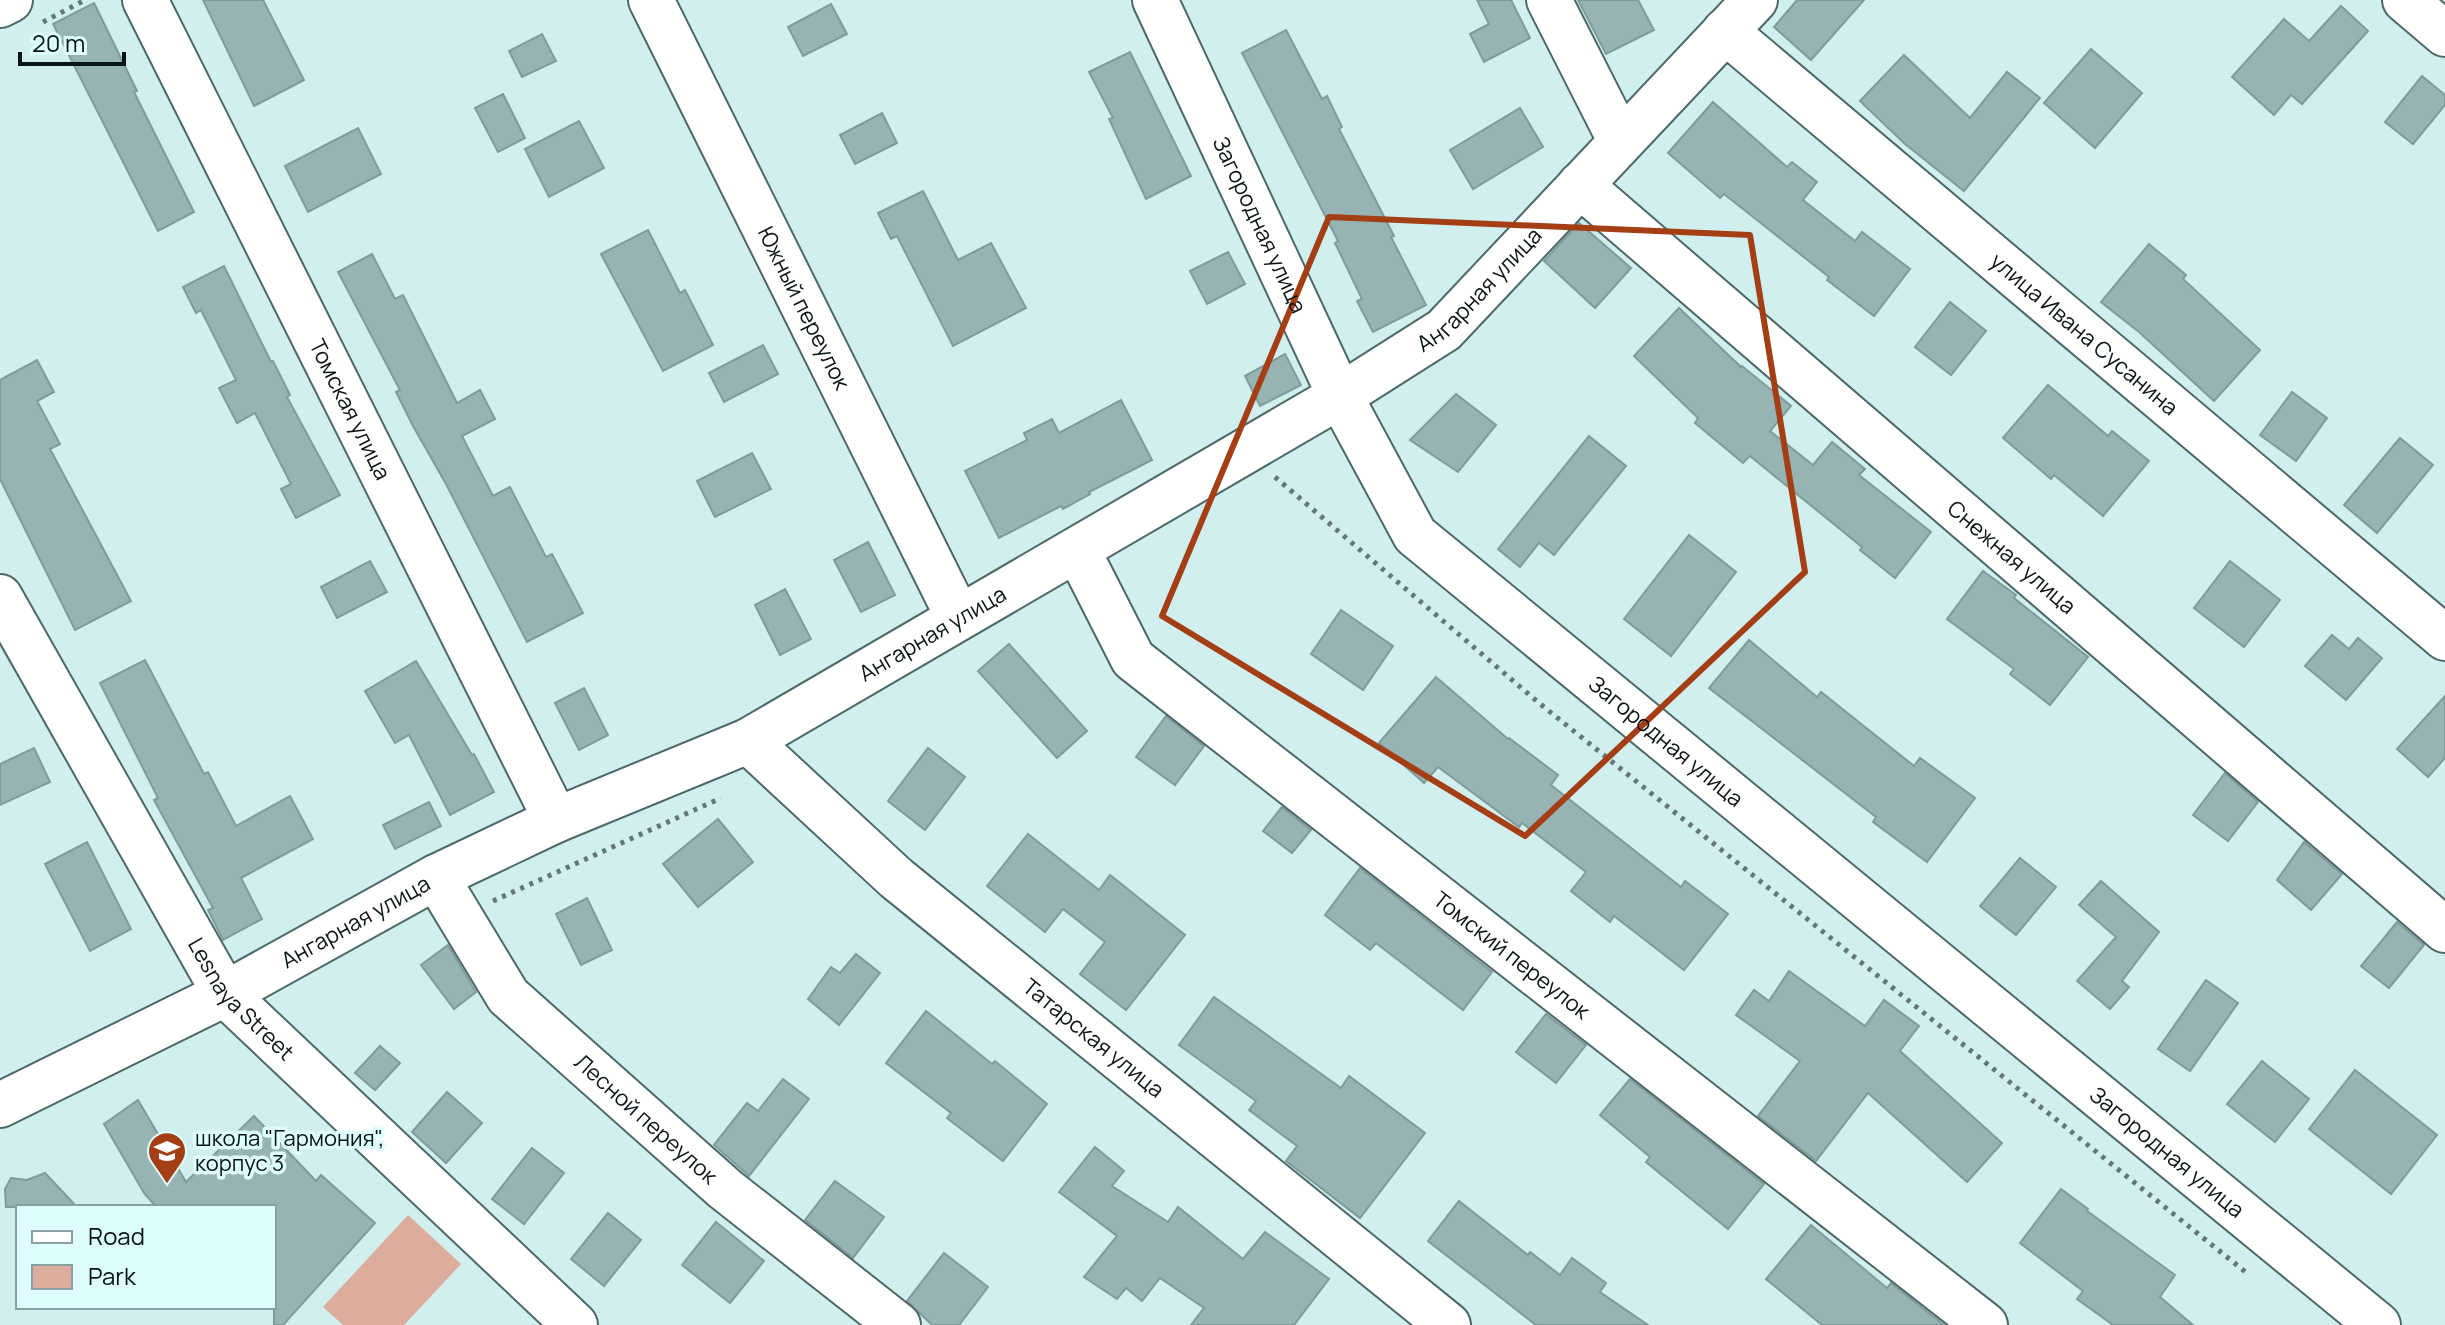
<svg xmlns="http://www.w3.org/2000/svg" width="2445" height="1325" viewBox="0 0 2445 1325" font-family="Manrope,sans-serif">
	<rect width="100%" height="100%" fill="#d1efef"/>
	<path fill="#dcac9c" d="M 408,1215 L 461,1264 L 404,1325 L 343,1325 L 323,1307 Z"/>
	<g fill="#97b3b3" stroke="#7f9b9b" stroke-width="2">
		<path d="M 203,0 L 263,0 L 304,80 L 254,106 Z"/>
		<path d="M 1477,0 L 1511,0 L 1530,38 L 1484,62 L 1470,34 L 1489,24 Z"/>
		<path d="M 1578,0 L 1638,0 L 1654,30 L 1606,54 Z"/>
		<path d="M 1797,0 L 1864,0 L 1811,60 L 1774,27 Z"/>
		<path d="M 94,3 L 137,91 L 134,92 L 194,212 L 158,231 L 53,24 Z"/>
		<path d="M 831,4 L 847,34 L 803,56 L 788,27 Z"/>
		<path d="M 2341,6 L 2368,31 L 2302,104 L 2291,95 L 2274,115 L 2232,77 L 2284,19 L 2309,41 Z"/>
		<path d="M 1286,30 L 1322,99 L 1327,96 L 1342,127 L 1339,129 L 1394,236 L 1391,237 L 1426,305 L 1373,332 L 1357,301 L 1362,299 L 1335,243 L 1338,241 L 1242,53 Z"/>
		<path d="M 542,34 L 556,61 L 522,77 L 509,51 Z"/>
		<path d="M 2091,49 L 2142,93 L 2095,148 L 2044,103 Z"/>
		<path d="M 1130,52 L 1191,176 L 1146,199 L 1109,119 L 1113,118 L 1089,72 Z"/>
		<path d="M 1904,55 L 1970,118 L 2007,72 L 2040,98 L 1964,191 L 1905,144 L 1860,101 Z"/>
		<path d="M 2422,76 L 2445,95 L 2445,105 L 2413,144 L 2385,122 Z"/>
		<path d="M 503,94 L 525,138 L 498,152 L 475,108 Z"/>
		<path d="M 1713,102 L 1787,167 L 1792,162 L 1817,182 L 1803,200 L 1855,241 L 1862,232 L 1910,269 L 1874,316 L 1827,280 L 1829,277 L 1724,194 L 1720,198 L 1668,153 Z"/>
		<path d="M 1520,108 L 1543,147 L 1473,189 L 1450,150 Z"/>
		<path d="M 882,113 L 897,143 L 855,164 L 840,135 Z"/>
		<path d="M 579,121 L 604,168 L 549,197 L 525,149 Z"/>
		<path d="M 358,128 L 381,174 L 308,212 L 285,166 Z"/>
		<path d="M 923,191 L 958,260 L 991,243 L 1026,308 L 953,346 L 897,236 L 891,239 L 878,213 Z"/>
		<path d="M 1579,223 L 1631,268 L 1595,308 L 1544,261 Z"/>
		<path d="M 648,230 L 680,293 L 685,290 L 713,345 L 663,371 L 601,254 Z"/>
		<path d="M 2149,244 L 2186,275 L 2183,279 L 2260,350 L 2214,401 L 2139,332 L 2101,302 Z"/>
		<path d="M 1228,252 L 1245,284 L 1207,304 L 1190,271 Z"/>
		<path d="M 372,254 L 395,299 L 403,295 L 457,403 L 480,390 L 495,419 L 462,436 L 493,496 L 510,487 L 546,557 L 552,554 L 583,613 L 527,642 L 446,484 L 413,426 L 396,392 L 400,390 L 338,272 Z"/>
		<path d="M 224,266 L 271,362 L 273,361 L 290,395 L 287,397 L 340,495 L 296,518 L 281,489 L 291,484 L 255,413 L 237,423 L 219,388 L 236,380 L 201,310 L 196,313 L 183,287 Z"/>
		<path d="M 1950,302 L 1986,331 L 1951,375 L 1915,347 Z"/>
		<path d="M 1679,308 L 1741,367 L 1742,366 L 1791,406 L 1770,431 L 1813,465 L 1832,442 L 1865,469 L 1859,475 L 1931,532 L 1895,578 L 1860,550 L 1862,547 L 1750,456 L 1743,463 L 1695,423 L 1698,418 L 1634,356 Z"/>
		<path d="M 763,345 L 778,374 L 724,402 L 709,373 Z"/>
		<path d="M 1285,354 L 1301,385 L 1260,406 L 1245,376 Z"/>
		<path d="M 37,360 L 54,392 L 37,401 L 60,444 L 50,449 L 131,601 L 75,630 L 0,479 L 0,380 Z"/>
		<path d="M 2048,385 L 2108,436 L 2112,431 L 2149,461 L 2103,516 L 2054,475 L 2051,479 L 2003,438 Z"/>
		<path d="M 2292,392 L 2327,418 L 2296,461 L 2260,435 Z"/>
		<path d="M 1456,394 L 1496,425 L 1458,472 L 1410,440 Z"/>
		<path d="M 1121,400 L 1152,460 L 1089,492 L 1090,494 L 1063,509 L 1061,506 L 999,538 L 965,471 L 1027,440 L 1024,433 L 1052,419 L 1059,433 Z"/>
		<path d="M 1589,436 L 1626,466 L 1554,555 L 1539,543 L 1520,567 L 1498,549 Z"/>
		<path d="M 2400,438 L 2433,465 L 2377,533 L 2344,505 Z"/>
		<path d="M 752,453 L 771,489 L 715,517 L 697,481 Z"/>
		<path d="M 1689,535 L 1736,572 L 1671,656 L 1624,619 Z"/>
		<path d="M 868,542 L 895,595 L 861,612 L 834,560 Z"/>
		<path d="M 370,561 L 387,592 L 337,618 L 321,587 Z"/>
		<path d="M 2230,561 L 2280,600 L 2244,647 L 2194,608 Z"/>
		<path d="M 1983,571 L 2016,595 L 2014,598 L 2088,657 L 2050,705 L 2010,674 L 2014,669 L 1947,619 Z"/>
		<path d="M 785,589 L 811,639 L 780,655 L 755,605 Z"/>
		<path d="M 1341,610 L 1393,646 L 1363,690 L 1311,654 Z"/>
		<path d="M 2332,635 L 2349,649 L 2358,638 L 2382,658 L 2346,700 L 2305,666 Z"/>
		<path d="M 1749,640 L 1817,697 L 1821,692 L 1914,766 L 1920,758 L 1975,798 L 1927,862 L 1873,822 L 1876,817 L 1709,688 Z"/>
		<path d="M 1009,644 L 1087,731 L 1057,758 L 978,671 Z"/>
		<path d="M 145,660 L 204,774 L 208,772 L 236,826 L 290,796 L 313,839 L 241,878 L 262,919 L 223,940 L 208,910 L 213,908 L 154,800 L 158,798 L 100,683 Z"/>
		<path d="M 416,661 L 472,755 L 474,754 L 494,792 L 450,815 L 409,735 L 395,743 L 365,691 Z"/>
		<path d="M 1436,677 L 1508,739 L 1509,738 L 1558,775 L 1551,785 L 1681,887 L 1685,881 L 1728,914 L 1684,970 L 1614,916 L 1610,922 L 1571,891 L 1586,872 L 1522,823 L 1519,827 L 1438,767 L 1424,783 L 1379,743 Z"/>
		<path d="M 584,688 L 608,735 L 579,750 L 555,703 Z"/>
		<path d="M 2445,696 L 2445,758 L 2428,777 L 2397,749 Z"/>
		<path d="M 1166,716 L 1204,746 L 1175,785 L 1136,757 Z"/>
		<path d="M 34,748 L 50,782 L 0,805 L 0,764 Z"/>
		<path d="M 928,748 L 965,777 L 925,830 L 888,801 Z"/>
		<path d="M 2225,773 L 2258,802 L 2228,841 L 2193,815 Z"/>
		<path d="M 429,802 L 441,826 L 395,849 L 383,825 Z"/>
		<path d="M 1282,807 L 1311,830 L 1292,853 L 1263,831 Z"/>
		<path d="M 718,819 L 753,862 L 698,907 L 663,864 Z"/>
		<path d="M 1028,834 L 1099,890 L 1110,875 L 1185,935 L 1126,1010 L 1080,974 L 1105,942 L 1063,909 L 1045,932 L 987,886 Z"/>
		<path d="M 87,842 L 131,929 L 90,951 L 45,864 Z"/>
		<path d="M 2304,842 L 2342,874 L 2311,910 L 2277,880 Z"/>
		<path d="M 2020,858 L 2056,887 L 2016,935 L 1980,906 Z"/>
		<path d="M 1360,868 L 1492,972 L 1463,1010 L 1376,943 L 1370,950 L 1325,915 Z"/>
		<path d="M 2101,881 L 2159,932 L 2122,981 L 2129,987 L 2110,1009 L 2077,981 L 2116,937 L 2079,905 Z"/>
		<path d="M 587,898 L 612,950 L 581,965 L 556,914 Z"/>
		<path d="M 2397,922 L 2424,945 L 2389,988 L 2361,966 Z"/>
		<path d="M 448,945 L 476,992 L 454,1009 L 421,965 Z"/>
		<path d="M 856,954 L 880,973 L 839,1025 L 808,999 L 831,967 L 840,973 Z"/>
		<path d="M 1789,971 L 1865,1026 L 1884,1000 L 1919,1026 L 1900,1051 L 2002,1143 L 1967,1182 L 1868,1093 L 1816,1161 L 1758,1116 L 1800,1061 L 1736,1015 L 1754,990 L 1769,1001 Z"/>
		<path d="M 2206,980 L 2238,1003 L 2190,1071 L 2158,1049 Z"/>
		<path d="M 1214,997 L 1341,1088 L 1349,1076 L 1425,1133 L 1360,1218 L 1286,1161 L 1297,1146 L 1249,1110 L 1256,1101 L 1179,1045 Z"/>
		<path d="M 926,1011 L 992,1064 L 995,1061 L 1047,1104 L 1003,1161 L 947,1118 L 951,1113 L 886,1063 Z"/>
		<path d="M 1546,1014 L 1586,1045 L 1556,1083 L 1516,1052 Z"/>
		<path d="M 380,1046 L 400,1063 L 375,1090 L 355,1073 Z"/>
		<path d="M 2262,1061 L 2309,1099 L 2275,1142 L 2227,1104 Z"/>
		<path d="M 2355,1070 L 2437,1135 L 2391,1194 L 2309,1129 Z"/>
		<path d="M 783,1079 L 809,1099 L 749,1176 L 714,1145 L 747,1103 L 758,1111 Z"/>
		<path d="M 1630,1079 L 1764,1184 L 1728,1229 L 1646,1162 L 1650,1157 L 1600,1115 Z"/>
		<path d="M 447,1092 L 482,1123 L 446,1163 L 412,1132 Z"/>
		<path d="M 138,1100 L 186,1182 L 254,1116 L 316,1181 L 321,1175 L 375,1223 L 283,1325 L 274,1325 L 274,1207 L 156,1207 L 144,1193 L 104,1124 Z"/>
		<path d="M 1095,1147 L 1124,1171 L 1112,1186 L 1168,1222 L 1178,1207 L 1243,1259 L 1265,1232 L 1329,1279 L 1294,1325 L 1191,1325 L 1204,1308 L 1160,1278 L 1142,1301 L 1126,1288 L 1117,1299 L 1084,1277 L 1117,1236 L 1059,1192 Z"/>
		<path d="M 532,1148 L 564,1173 L 524,1224 L 492,1199 Z"/>
		<path d="M 45,1173 L 77,1207 L 6,1207 L 5,1189 L 11,1178 L 27,1180 Z"/>
		<path d="M 835,1181 L 884,1217 L 853,1258 L 805,1220 Z"/>
		<path d="M 2061,1189 L 2088,1209 L 2087,1211 L 2175,1275 L 2160,1297 L 2193,1325 L 2113,1325 L 2077,1299 L 2083,1291 L 2020,1243 Z"/>
		<path d="M 1459,1201 L 1528,1255 L 1530,1252 L 1560,1275 L 1572,1258 L 1606,1283 L 1600,1292 L 1648,1325 L 1536,1325 L 1428,1241 Z"/>
		<path d="M 608,1213 L 641,1240 L 604,1286 L 571,1259 Z"/>
		<path d="M 716,1222 L 764,1261 L 730,1303 L 682,1265 Z"/>
		<path d="M 1811,1225 L 1887,1288 L 1891,1283 L 1944,1325 L 1822,1325 L 1766,1279 Z"/>
		<path d="M 944,1253 L 988,1287 L 959,1325 L 932,1325 L 907,1301 Z"/>
	</g>
	<g fill="none" stroke-linecap="round" stroke-linejoin="round">
		<g stroke="#4d6868" stroke-width="48">
			<g id="minor">
				<path id="s1" d="M 145,0 L 556,820"/>
				<path id="s2" d="M 651,0 L 958,617"/>
				<path id="s3" d="M 1155,0 L 1340,396 L 1415,535 L 2378,1325"/>
				<path d="M 1549,0 L 1620,140"/>
				<path d="M 2405,0 L 2445,34"/>
				<path d="M 0,5 L 10,0"/>
				<path id="s4" d="M 1725,31 L 2445,638"/>
				<path id="s5" d="M 1580,185 L 2445,930"/>
				<path id="s6" d="M 1078,551 L 1133,659 L 1985,1325"/>
				<path id="s7" d="M 0,597 L 225,994 L 575,1325"/>
				<path id="s8" d="M 748,741 L 896,878 L 1448,1325"/>
				<path id="s9" d="M 436,877 L 508,996 L 725,1189 L 898,1325"/>
				<path id="s10" d="M 0,1105 L 225,994 L 436,877 L 556,820 L 748,741 L 1340,396 L 1444,330 L 1755,0"/>
			</g>
		</g>
		<g stroke="#647777" stroke-width="5" stroke-dasharray="4 6" stroke-linecap="butt">
			<path d="M 43,22 L 85,0"/>
			<path d="M 1275,477 L 1539,703 L 2248,1274"/>
			<path d="M 493,901 L 721,798"/>
		</g>
		<use href="#minor" stroke="#fff" stroke-width="44"/>
	</g>
	<path fill="none" stroke="#a43e15" stroke-width="6" stroke-linejoin="round" d="M 1329,217 L 1750,235 L 1805,572 L 1525,836 L 1162,616 Z"/>
	<defs>
		<g id="school-pin" transform="scale(2)"><path d="M0 17L-7.5 6A9.5 9.5 0 1 1 7.5 6Z" fill="#a43e15" stroke="#defdfd"/><path d="M0-5L7-2L0 1L-7-2ZM-4 1L0 2.5L4 1V4Q0 6-4 4Z" fill="#fff"/></g>
	</defs>
	<g fill-rule="evenodd">
		<use href="#school-pin" x="167" y="1151"/>
	</g>
	<g text-anchor="middle" dominant-baseline="central" stroke-width="7" stroke-linejoin="round" paint-order="stroke">
		<g font-size="22" fill="#091414" stroke="#defdfd">
			<text stroke="none"><textPath href="#s3" startOffset="248">Загородная улица</textPath></text>
			<text stroke="none"><textPath href="#s10" startOffset="1694">Ангарная улица</textPath></text>
			<text stroke="none"><textPath href="#s2" startOffset="344">Южный переулок</textPath></text>
			<text stroke="none"><textPath href="#s4" startOffset="470">улица Ивана Сусанина</textPath></text>
			<text stroke="none"><textPath href="#s1" startOffset="458">Томская улица</textPath></text>
			<text stroke="none"><textPath href="#s5" startOffset="570">Снежная улица</textPath></text>
			<text stroke="none"><textPath href="#s10" startOffset="1046">Ангарная улица</textPath></text>
			<text stroke="none"><textPath href="#s3" startOffset="920">Загородная улица</textPath></text>
			<text stroke="none"><textPath href="#s10" startOffset="400">Ангарная улица</textPath></text>
			<text stroke="none"><textPath href="#s6" startOffset="602">Томский переулок</textPath></text>
			<text stroke="none"><textPath href="#s7" startOffset="470">Lesnaya Street</textPath></text>
			<text stroke="none"><textPath href="#s8" startOffset="456">Татарская улица</textPath></text>
			<text stroke="none"><textPath href="#s9" startOffset="324">Лесной переулок</textPath></text>
			<text stroke="none"><textPath href="#s3" startOffset="1568">Загородная улица</textPath></text>
		</g>
		<g font-size="22" fill="#091414" stroke="#defdfd" text-anchor="start">
			<text x="195" y="1138">школа "Гармония",<tspan x="195" dy="25">корпус 3</tspan></text>
		</g>
	</g>
	<rect x="16" y="1205" width="260" height="104" fill="#defdfd" stroke="#89a0a0" stroke-width="2"/>
	<rect x="32" y="1231" width="40" height="12" fill="#ffffff" stroke="#89a0a0" stroke-width="2"/>
	<text x="88" y="1245" font-size="24" fill="#091414">Road</text>
	<rect x="32" y="1265" width="40" height="24" fill="#dcac9c" stroke="#89a0a0" stroke-width="2"/>
	<text x="88" y="1285" font-size="24" fill="#091414">Park</text>
	<path d="M20 52v12h104v-12" fill="none" stroke="#091414" stroke-width="4"/>
	<text x="32" y="52" font-size="24" fill="#091414" stroke="#defdfd" stroke-width="6" paint-order="stroke">20 m</text>
</svg>
